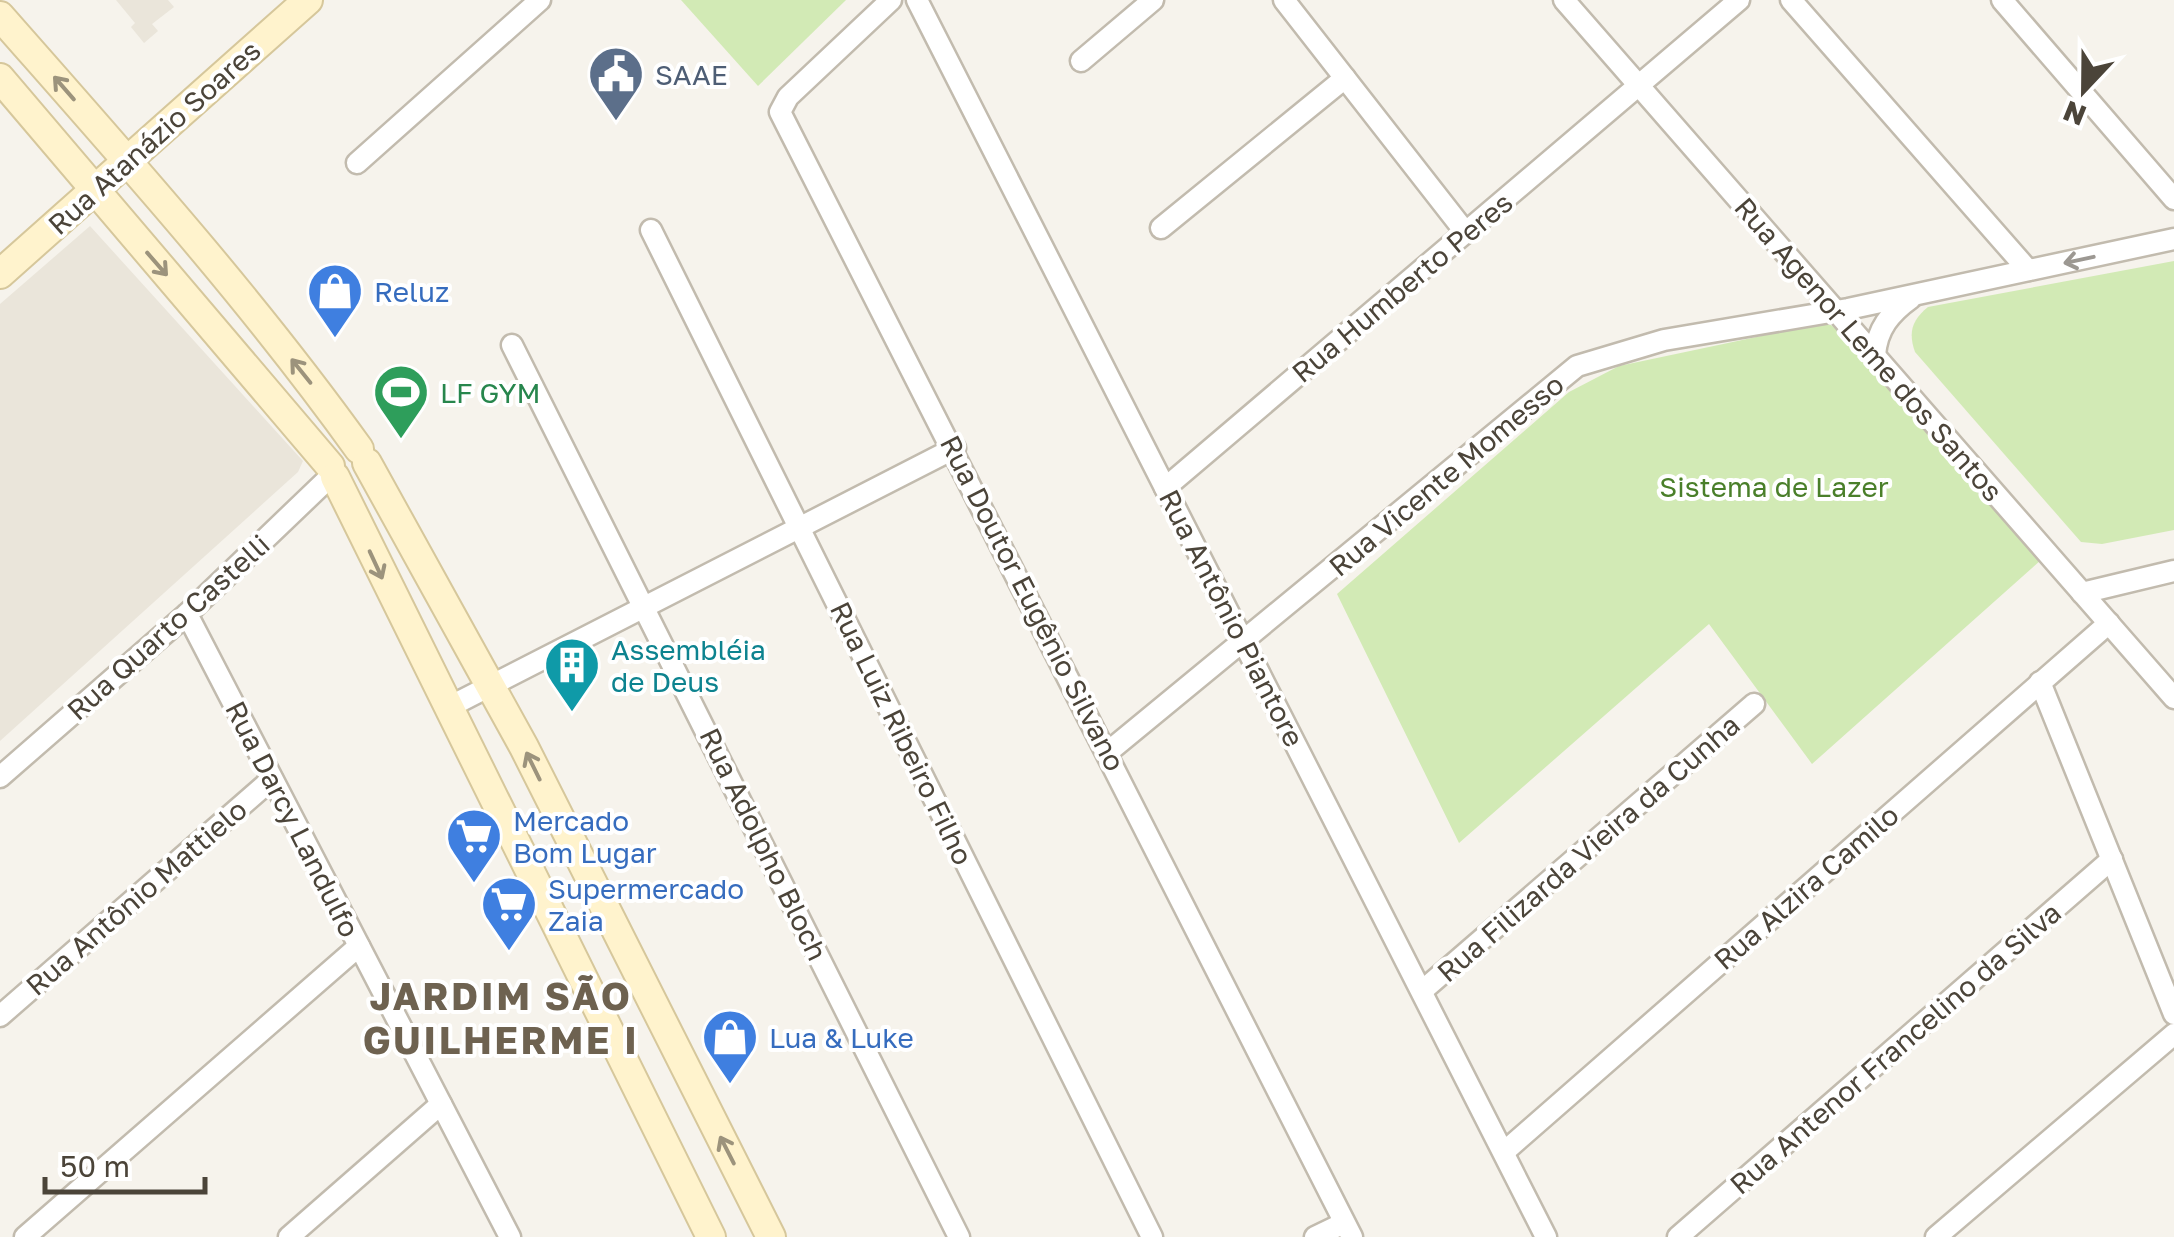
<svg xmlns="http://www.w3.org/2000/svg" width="2174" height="1237" viewBox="0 0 2174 1237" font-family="'Golos Text',sans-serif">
	<rect width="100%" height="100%" fill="#f6f3ec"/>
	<g fill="#eae5da">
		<path d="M 108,0 L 168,0 L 174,7 L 152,24 L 158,31 L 144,43 L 131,27 L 135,23 L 116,0 Z"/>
		<path d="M 90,226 L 303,461 L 298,472 L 0,741 L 0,304 Z"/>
	</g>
	<g fill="#d2eab5">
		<path d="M 681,0 L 846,0 L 758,86 Z"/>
		<path d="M 2174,261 L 2174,530 L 2102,544 L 2081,542 L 1915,352 C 1908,332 1912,320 1928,307 Z"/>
		<path d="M 1827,322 L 1840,332 L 2041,560 L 1812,764 L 1709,624 L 1459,843 L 1337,594 L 1569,392 L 1619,366 Z"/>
	</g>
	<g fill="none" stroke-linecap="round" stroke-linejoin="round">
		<g stroke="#c2bbae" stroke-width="25">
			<g id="street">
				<path d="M 891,0 L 788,97 L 780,112 L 1352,1237"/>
				<path d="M 917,0 L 1546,1237"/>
				<path d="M 1284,0 L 1466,233"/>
				<path d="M 1564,0 L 2174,698"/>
				<path d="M 1791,0 L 2028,270"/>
				<path d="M 2002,0 L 2174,199"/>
				<path d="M 1081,61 L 1153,0"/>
				<path d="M 357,163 L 540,0"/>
				<path d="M 1161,228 L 1345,78"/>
				<path d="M 651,230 L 1152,1237"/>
				<path d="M 512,345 L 959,1237"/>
				<path d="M 1875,355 C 1877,329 1890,313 1911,298"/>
				<path d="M 1165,488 L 1739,0"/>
				<path d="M 2082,593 L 2174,571"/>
				<path d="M 187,614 L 510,1237"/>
				<path d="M 2040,682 L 2174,1014"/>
				<path d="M 447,708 L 955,448"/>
				<path d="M 1108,752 L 1577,366 L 1664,340 L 1848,309 L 2174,239"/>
				<path d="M 0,777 L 187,614 L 333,474"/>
				<path d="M 1422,991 L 1754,704"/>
				<path d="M 0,1016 L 272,779"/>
				<path d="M 1504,1152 L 2109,623"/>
				<path d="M 25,1237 L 359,946"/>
				<path d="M 289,1237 L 441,1104"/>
				<path d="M 1315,1237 L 1344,1223"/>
				<path d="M 1678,1237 L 2112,859"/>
				<path d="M 1936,1237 L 2174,1034"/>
			</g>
		</g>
		<g stroke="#d6c79b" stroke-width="32">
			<g id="secondary">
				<path d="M 0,16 C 124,157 250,297 359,449"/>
				<path d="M 0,78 L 330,466"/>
				<path d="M 0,274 L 308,0"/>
				<path d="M 367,463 L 524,747 L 771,1237"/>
				<path d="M 335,477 L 711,1237"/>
			</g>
		</g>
		<use href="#street" stroke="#fff" stroke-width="20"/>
		<use href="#secondary" stroke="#fff3cd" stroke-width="28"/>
	</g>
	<defs><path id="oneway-shaft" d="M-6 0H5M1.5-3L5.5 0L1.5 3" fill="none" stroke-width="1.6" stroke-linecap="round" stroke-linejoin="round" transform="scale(2.5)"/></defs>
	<g stroke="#9c937c">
		<use href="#oneway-shaft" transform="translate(64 88) rotate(-131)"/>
		<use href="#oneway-shaft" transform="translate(157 264) rotate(49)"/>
		<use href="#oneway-shaft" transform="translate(301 371) rotate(-129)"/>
		<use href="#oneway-shaft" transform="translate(376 565) rotate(65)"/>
		<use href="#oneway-shaft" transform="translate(533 766) rotate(-116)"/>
		<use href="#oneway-shaft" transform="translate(727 1150) rotate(-117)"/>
	</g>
	<use stroke="#9c9892" href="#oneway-shaft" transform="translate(2079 260) rotate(168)"/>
	<defs>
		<g id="civic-pin" transform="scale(2.875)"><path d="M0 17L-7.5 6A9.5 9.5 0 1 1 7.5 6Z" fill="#5c6f8a" stroke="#fff"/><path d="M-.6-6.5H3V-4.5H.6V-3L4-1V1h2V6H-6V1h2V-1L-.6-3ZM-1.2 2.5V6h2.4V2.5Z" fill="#fff"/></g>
		<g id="shop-pin" transform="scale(2.875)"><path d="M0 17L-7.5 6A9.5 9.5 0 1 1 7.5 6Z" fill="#3f7fe0" stroke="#fff"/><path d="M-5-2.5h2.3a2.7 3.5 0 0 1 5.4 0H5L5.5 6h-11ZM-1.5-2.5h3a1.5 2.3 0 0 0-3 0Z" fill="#fff"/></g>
		<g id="stadium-pin" transform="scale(2.875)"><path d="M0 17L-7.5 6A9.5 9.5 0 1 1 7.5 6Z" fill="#2e9e5b" stroke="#fff"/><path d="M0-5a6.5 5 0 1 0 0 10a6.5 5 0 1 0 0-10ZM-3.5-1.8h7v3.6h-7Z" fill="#fff"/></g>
		<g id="building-pin" transform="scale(2.875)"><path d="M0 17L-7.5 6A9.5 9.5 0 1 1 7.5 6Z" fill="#0f9aa8" stroke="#fff"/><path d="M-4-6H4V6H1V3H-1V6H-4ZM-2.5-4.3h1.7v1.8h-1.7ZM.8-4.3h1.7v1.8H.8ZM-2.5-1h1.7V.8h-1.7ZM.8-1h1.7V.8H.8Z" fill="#fff"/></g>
		<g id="supermarket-pin" transform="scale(2.875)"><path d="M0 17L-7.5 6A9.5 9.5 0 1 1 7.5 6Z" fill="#3f7fe0" stroke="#fff"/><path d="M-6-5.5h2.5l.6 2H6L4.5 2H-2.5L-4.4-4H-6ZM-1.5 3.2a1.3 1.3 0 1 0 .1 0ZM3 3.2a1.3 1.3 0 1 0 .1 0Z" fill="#fff"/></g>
	</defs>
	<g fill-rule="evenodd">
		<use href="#civic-pin" x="616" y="74"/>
		<use href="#shop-pin" x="335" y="291"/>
		<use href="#stadium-pin" x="401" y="392"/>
		<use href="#building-pin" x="572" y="665"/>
		<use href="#supermarket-pin" x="474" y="836"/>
		<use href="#supermarket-pin" x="509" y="904"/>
		<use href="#shop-pin" x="730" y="1037"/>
	</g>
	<g text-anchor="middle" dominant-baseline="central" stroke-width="8" stroke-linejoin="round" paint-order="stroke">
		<g font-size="28" fill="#4e5e75" stroke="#fff" text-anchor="start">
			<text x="655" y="74">SAAE</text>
		</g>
		<g font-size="28" fill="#4b4439" stroke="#fff">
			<text transform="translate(154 137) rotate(-42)">Rua Atanázio Soares</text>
			<text transform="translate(1402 287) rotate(-40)">Rua Humberto Peres</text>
			<text transform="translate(1869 349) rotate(49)">Rua Agenor Leme dos Santos</text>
			<text transform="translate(1446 475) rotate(-40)">Rua Vicente Momesso</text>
			<text transform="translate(1033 603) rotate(63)">Rua Doutor Eugênio Silvano</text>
			<text transform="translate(1232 618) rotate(63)">Rua Antônio Piantore</text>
			<text transform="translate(168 627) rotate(-42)">Rua Quarto Castelli</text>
			<text transform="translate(902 733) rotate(64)">Rua Luiz Ribeiro Filho</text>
			<text transform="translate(293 819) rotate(63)">Rua Darcy Landulfo</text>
			<text transform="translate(764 844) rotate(64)">Rua Adolpho Bloch</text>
			<text transform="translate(1588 848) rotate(-41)">Rua Filizarda Vieira da Cunha</text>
			<text transform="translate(1806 887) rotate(-41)">Rua Alzira Camilo</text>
			<text transform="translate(136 897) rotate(-41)">Rua Antônio Mattielo</text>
			<text transform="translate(1895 1048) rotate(-41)">Rua Antenor Francelino da Silva</text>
		</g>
		<g font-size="28" fill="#366cbe" stroke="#fff" text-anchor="start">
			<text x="374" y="291">Reluz</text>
			<text x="513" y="820">Mercado<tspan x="513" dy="32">Bom Lugar</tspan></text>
			<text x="548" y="888">Supermercado<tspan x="548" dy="32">Zaia</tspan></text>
			<text x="769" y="1037">Lua &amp; Luke</text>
		</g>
		<g font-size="28" fill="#27864d" stroke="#fff" text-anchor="start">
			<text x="440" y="392">LF GYM</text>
		</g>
		<g font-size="28" fill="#4a7f2a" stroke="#fff">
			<text x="1774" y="486">Sistema de Lazer</text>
		</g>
		<g font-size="28" fill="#0d838f" stroke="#fff" text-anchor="start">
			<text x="611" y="649">Assembléia<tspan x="611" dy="32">de Deus</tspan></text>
		</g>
		<g font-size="38" font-weight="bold" letter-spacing="2.5" fill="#6e6250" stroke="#fff">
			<text x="501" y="995">JARDIM SÃO<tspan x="501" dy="44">GUILHERME I</tspan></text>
		</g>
	</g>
	<g transform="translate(2084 90) rotate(202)" stroke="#ffffff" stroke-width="8" paint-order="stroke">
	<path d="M0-8L18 38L0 25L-18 38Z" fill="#4b4439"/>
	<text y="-15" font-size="28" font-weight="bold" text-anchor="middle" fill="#4b4439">N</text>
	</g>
	<path d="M45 1177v15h160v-15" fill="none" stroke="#4b4439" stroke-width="5"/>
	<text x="60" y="1177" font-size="30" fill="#4b4439" stroke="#ffffff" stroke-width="8" paint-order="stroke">50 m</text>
</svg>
